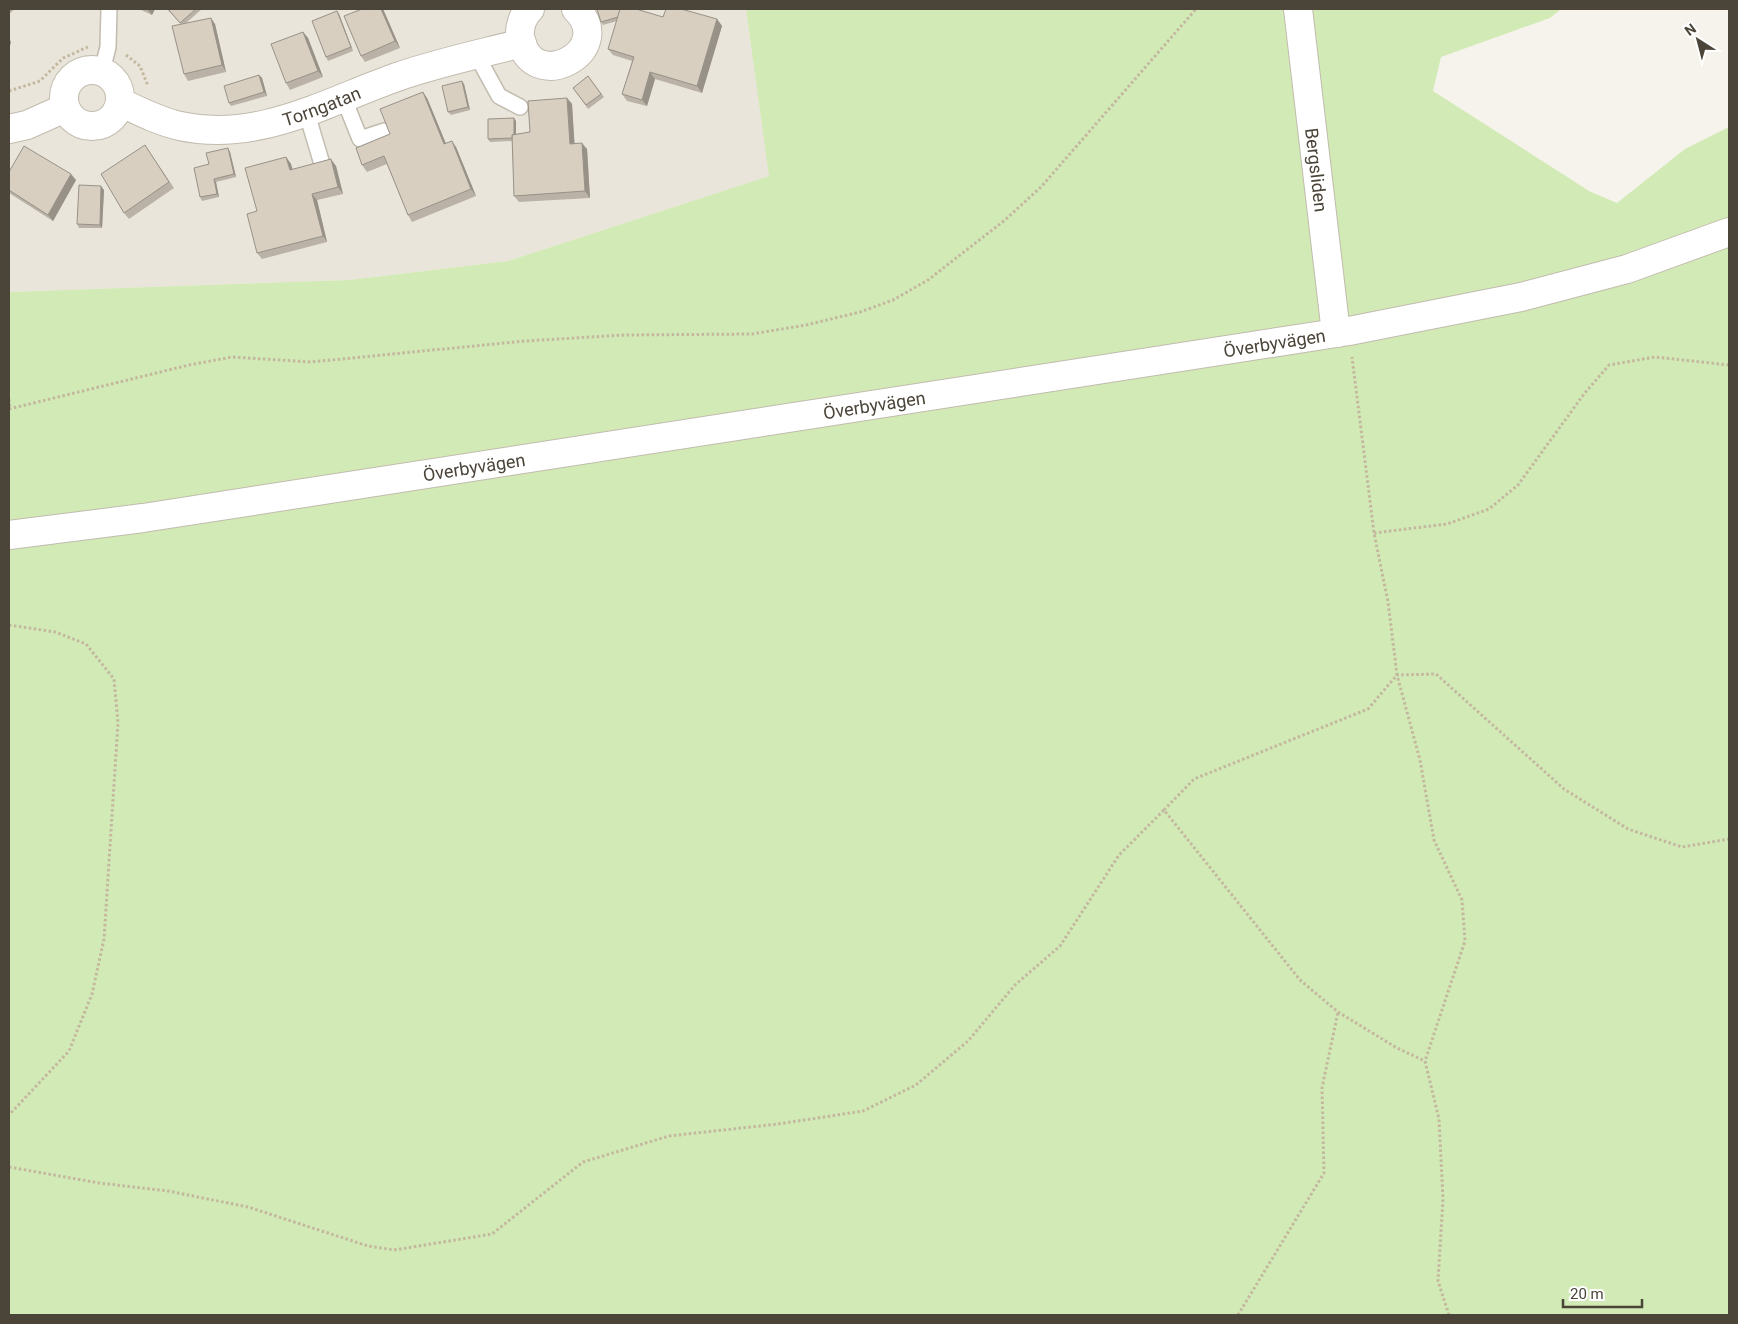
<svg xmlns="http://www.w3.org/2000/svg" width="1738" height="1324" viewBox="0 0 1738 1324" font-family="Roboto,sans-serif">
	<rect width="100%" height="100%" fill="#f6f3ec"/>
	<path fill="#eae5da" d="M 9,9 L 746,9 L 770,176 L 508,261 L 349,280 L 9,292 Z"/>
	<path fill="#d2eab5" d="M 746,9 L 1561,9 L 1550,18 L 1441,57 L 1433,91 L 1589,191 L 1617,203 L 1685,149 L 1729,127 L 1729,1315 L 9,1315 L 9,292 L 349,280 L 508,261 L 769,176 Z"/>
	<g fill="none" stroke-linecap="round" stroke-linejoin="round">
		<g stroke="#c2bbae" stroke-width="18">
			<g id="lane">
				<path d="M 476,54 L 499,96 L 520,107"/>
				<path d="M 102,71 L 108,47 L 109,9"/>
				<path d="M 344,99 L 360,139 L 384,131"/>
				<path d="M 307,114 L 322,164"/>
			</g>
		</g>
		<g stroke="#c2bbae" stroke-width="30">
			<g id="street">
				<path d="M 530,9 C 523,15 519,27 520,37 C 531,97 618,51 576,9"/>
				<path id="s1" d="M 1298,9 L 1336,333"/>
				<circle cx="92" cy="98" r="28"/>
				<path id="s2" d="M 120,102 C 139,111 158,121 180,126 C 258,143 326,102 397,77 C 437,63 480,54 522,43"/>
				<path d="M 9,129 L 27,125 L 65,108"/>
				<path id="s3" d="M 9,535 L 143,518 L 1349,331 L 1521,297 L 1627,269 L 1729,232"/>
			</g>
		</g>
		<g stroke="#c4b79f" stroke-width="3" stroke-dasharray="2.5 2.5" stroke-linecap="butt">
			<path d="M 126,55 L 140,66 L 148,86"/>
			<path d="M 9,91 L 40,81 L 63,58 L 88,47"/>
			<path d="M 9,399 L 10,408"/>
			<path d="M 9,409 L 189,365 L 232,357 L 311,362 L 525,341 L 624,335 L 752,334 L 806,325 L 860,312 L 893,300 L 928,280 L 1005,220 L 1041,187 L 1196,9"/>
			<path d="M 1374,533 L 1447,524 L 1489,509 L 1518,485 L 1584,394 L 1609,365 L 1655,357 L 1729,365"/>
			<path d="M 9,625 L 55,632 L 86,644 L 114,679 L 118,723 L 104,939 L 92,994 L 69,1051 L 9,1115"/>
			<path d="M 1164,810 L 1194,779 L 1368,709 L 1397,675 L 1388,602 L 1374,533 L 1352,357"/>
			<path d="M 9,1167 L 99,1183 L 168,1191 L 248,1207 L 368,1246 L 394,1250 L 492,1234 L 583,1162 L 669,1136 L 778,1124 L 863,1111 L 916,1085 L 968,1041 L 1015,985 L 1060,946 L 1119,855 L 1164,810 L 1300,980 L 1338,1012 L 1397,1048 L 1425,1061"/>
			<path d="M 1238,1315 L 1324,1173 L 1322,1088 L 1338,1012"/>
			<path d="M 1449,1315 L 1438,1281 L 1443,1199 L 1439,1119 L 1425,1061 L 1465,941 L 1462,900 L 1434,840 L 1420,760 L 1397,675 L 1436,674 L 1564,789 L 1628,829 L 1682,847 L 1729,839"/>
		</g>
		<use href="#lane" stroke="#fff" stroke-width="15"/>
		<use href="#street" stroke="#fff" stroke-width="28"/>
	</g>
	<g fill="#bab2a6">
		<path d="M 9,9 L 15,9 L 9,14 Z"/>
		<path d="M 139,9 L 155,9 L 152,15 Z"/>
		<path d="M 167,9 L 202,9 L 186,23 L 215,24 L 226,72 L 188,81 L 184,74 L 181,24 Z"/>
		<path d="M 383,9 L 400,48 L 365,62 L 361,56 Z"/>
		<path d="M 597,9 L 663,17 L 717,19 L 722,26 L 702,93 L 655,79 L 647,106 L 627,101 L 622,94 L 632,61 L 613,55 L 608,49 L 617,21 L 603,25 L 601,22 Z"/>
		<path d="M 337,11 L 339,14 L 353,51 L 328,61 L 326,57 Z"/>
		<path d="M 303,32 L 308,38 L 323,77 L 290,90 L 286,83 Z"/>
		<path d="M 259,75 L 262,78 L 267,96 L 231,106 L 229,103 Z"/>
		<path d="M 588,76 L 604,97 L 588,109 L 573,88 Z"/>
		<path d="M 464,84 L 470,110 L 451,115 L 448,112 Z"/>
		<path d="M 427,98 L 446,144 L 456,147 L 476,196 L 412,222 L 408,215 L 387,164 L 367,172 L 362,165 L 390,134 Z"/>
		<path d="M 567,98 L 572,104 L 574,143 L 587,149 L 590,198 L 519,202 L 514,196 L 512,141 L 490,142 L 488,139 L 516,121 L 516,134 L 530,132 Z"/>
		<path d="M 145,145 L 174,188 L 129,219 L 124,213 Z"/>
		<path d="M 230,152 L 236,177 L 216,182 L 219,197 L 202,201 L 200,197 L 209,164 Z"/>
		<path d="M 286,157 L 291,164 L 293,170 L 336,166 L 343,194 L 317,200 L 327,242 L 262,259 L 257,253 L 257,211 Z"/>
		<path d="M 9,172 L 76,180 L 53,221 L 9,193 Z"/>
		<path d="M 104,190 L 102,228 L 79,228 L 77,224 Z"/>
	</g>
	<g fill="#979187">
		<path d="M 147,9 L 155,9 L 152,15 Z"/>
		<path d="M 381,9 L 383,9 L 400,48 L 395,41 Z"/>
		<path d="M 337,11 L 339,14 L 353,51 L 351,47 Z"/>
		<path d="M 211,18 L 215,24 L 226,72 L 222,65 Z"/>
		<path d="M 717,19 L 722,26 L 702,93 L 697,86 Z"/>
		<path d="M 303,32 L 308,38 L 323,77 L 318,71 Z"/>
		<path d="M 9,38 L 11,42 L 9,50 Z"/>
		<path d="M 650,72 L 655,79 L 647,106 L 642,100 Z"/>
		<path d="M 259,75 L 262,78 L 267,96 L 264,92 Z"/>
		<path d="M 462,81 L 464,84 L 470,110 L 468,107 Z"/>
		<path d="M 423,92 L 427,98 L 449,151 L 444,144 Z"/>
		<path d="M 567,98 L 572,104 L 575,150 L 570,144 Z"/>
		<path d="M 514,118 L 516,121 L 516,141 L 514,138 Z"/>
		<path d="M 452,141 L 456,147 L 476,196 L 471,189 Z"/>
		<path d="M 582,143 L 587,149 L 590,198 L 585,191 Z"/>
		<path d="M 228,148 L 230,152 L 236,177 L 234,174 Z"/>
		<path d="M 286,157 L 291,164 L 294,177 L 290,170 Z"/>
		<path d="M 331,159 L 336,166 L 343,194 L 338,187 Z"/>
		<path d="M 71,174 L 76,180 L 53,221 L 48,215 Z"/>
		<path d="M 214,179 L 216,182 L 219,197 L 217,194 Z"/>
		<path d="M 101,186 L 104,190 L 102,228 L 100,225 Z"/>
		<path d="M 312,194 L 317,200 L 327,242 L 323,236 Z"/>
	</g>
	<g fill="#d8cfc1" stroke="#979187">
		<path d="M 168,9 L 196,9 L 180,23 Z"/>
		<path d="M 362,9 L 381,9 L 395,41 L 361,56 L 344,16 Z"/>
		<path d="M 597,9 L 619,9 L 620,10 L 618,17 L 601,22 Z"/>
		<path d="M 620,9 L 636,9 L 663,17 L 666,9 L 681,9 L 717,19 L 697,86 L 650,72 L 642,100 L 622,94 L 634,57 L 608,49 Z"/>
		<path d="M 337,11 L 351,47 L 326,57 L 312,21 Z"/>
		<path d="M 211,18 L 222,65 L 184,74 L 172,26 Z"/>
		<path d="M 303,32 L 318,71 L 286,83 L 271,44 Z"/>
		<path d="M 259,75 L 264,92 L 229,103 L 224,86 Z"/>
		<path d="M 588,76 L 601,94 L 586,105 L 573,88 Z"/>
		<path d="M 462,81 L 468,107 L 448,112 L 442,86 Z"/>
		<path d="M 423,92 L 444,144 L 452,141 L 471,189 L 408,215 L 384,156 L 362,165 L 356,148 L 390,134 L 380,109 Z"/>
		<path d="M 567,98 L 570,144 L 582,143 L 585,191 L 514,196 L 512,135 L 530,132 L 528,101 Z"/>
		<path d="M 514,118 L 514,134 L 512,135 L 512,138 L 488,139 L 488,119 Z"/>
		<path d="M 145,145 L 169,182 L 124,213 L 101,174 Z"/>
		<path d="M 24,146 L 71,174 L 48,215 L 9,190 L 9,172 Z"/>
		<path d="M 228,148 L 234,174 L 214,179 L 217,194 L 200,197 L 194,168 L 209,164 L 206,153 Z"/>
		<path d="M 286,157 L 290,170 L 331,159 L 338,187 L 312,194 L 323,236 L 257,253 L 247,214 L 257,211 L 245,168 Z"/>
		<path d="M 79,185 L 101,186 L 100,225 L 77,224 Z"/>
	</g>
	<g text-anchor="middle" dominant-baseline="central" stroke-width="4" stroke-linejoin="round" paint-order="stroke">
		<g font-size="18" fill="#4b4439" stroke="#fff">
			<text stroke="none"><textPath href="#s2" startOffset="210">Torngatan</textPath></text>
			<text stroke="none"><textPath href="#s1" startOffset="162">Bergsliden</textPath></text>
			<text stroke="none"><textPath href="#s3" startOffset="1280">Överbyvägen</textPath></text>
			<text stroke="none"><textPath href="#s3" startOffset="875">Överbyvägen</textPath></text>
			<text stroke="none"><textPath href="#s3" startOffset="470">Överbyvägen</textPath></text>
		</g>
	</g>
	<rect width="1738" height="1324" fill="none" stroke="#4b4439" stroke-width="20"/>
	<g transform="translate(1698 40) rotate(324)" stroke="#ffffff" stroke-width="4" paint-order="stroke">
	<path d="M0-4L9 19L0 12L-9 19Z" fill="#4b4439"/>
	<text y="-8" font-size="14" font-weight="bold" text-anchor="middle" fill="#4b4439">N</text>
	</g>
	<path d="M1563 1299v8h79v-8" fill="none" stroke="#4b4439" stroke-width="2.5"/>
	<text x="1570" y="1299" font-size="15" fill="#4b4439" stroke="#ffffff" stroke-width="4" paint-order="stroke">20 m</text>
</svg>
